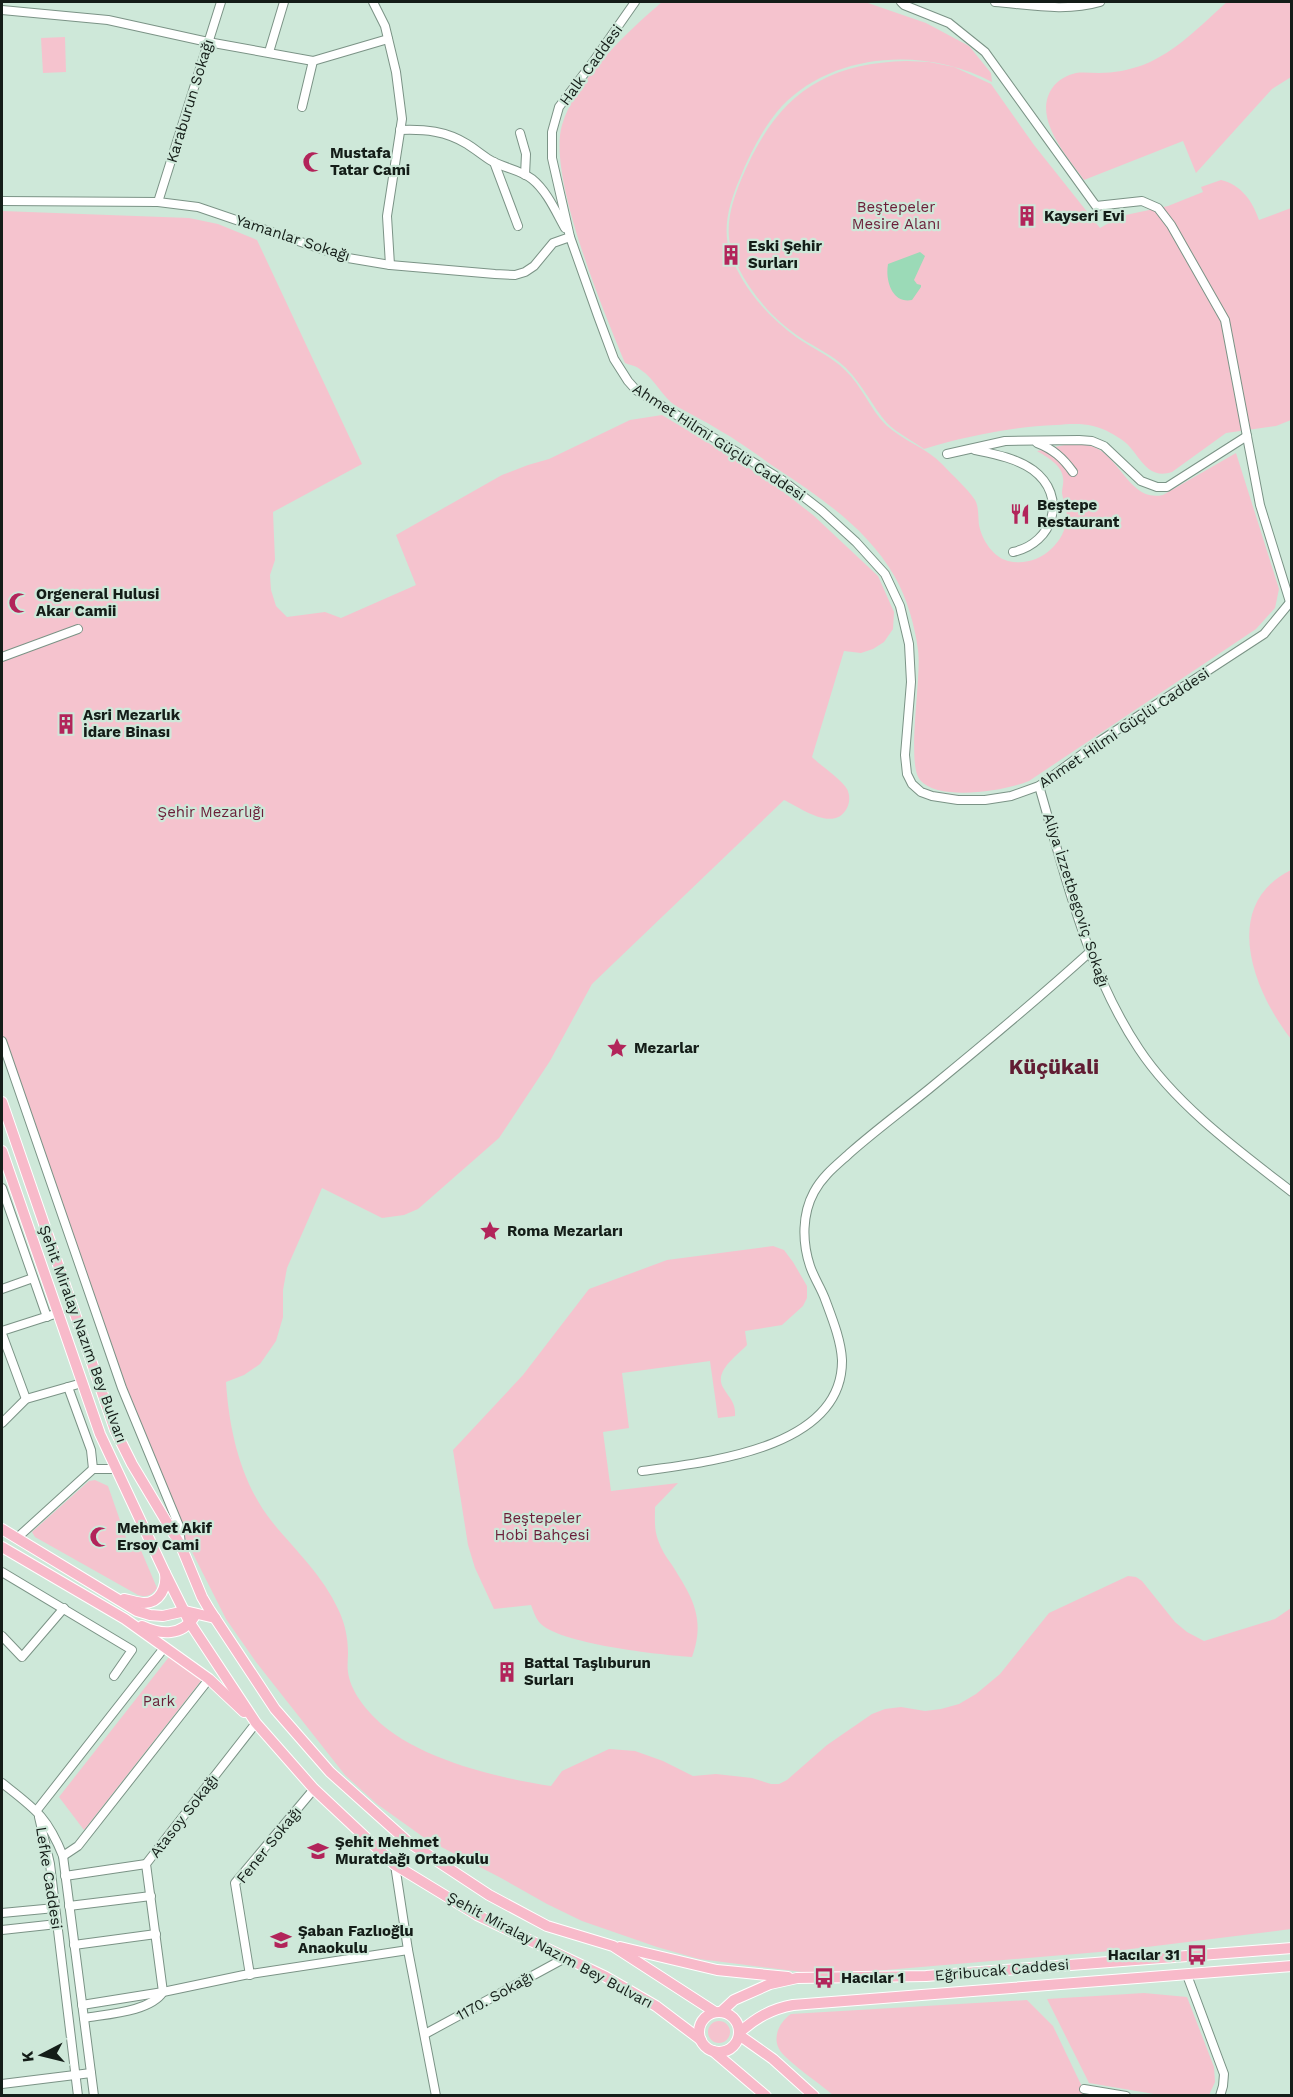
<svg xmlns="http://www.w3.org/2000/svg" width="1293" height="2097" viewBox="0 0 1293 2097" font-family="'Work Sans',sans-serif">
	<rect width="100%" height="100%" fill="#cee8d9"/>
	<g fill="#f5c3ce">
		<path d="M 662,2 L 865,2 L 926,23 L 969,46 L 991,73 L 992,82 C 927,47 835,51 782,106 C 764,126 750,153 740,178 C 728,206 720,234 734,263 C 747,293 770,318 796,337 C 813,349 831,356 845,370 C 862,386 870,409 886,425 C 903,441 927,448 942,464 C 952,475 968,489 975,500 C 979,507 978,517 979,525 C 982,540 993,557 1008,561 C 1037,568 1065,545 1067,517 C 1067,508 1063,501 1062,493 C 1062,488 1064,483 1063,478 C 1062,465 1047,457 1037,451 C 1053,448 1072,441 1088,445 C 1120,452 1128,503 1163,495 L 1236,453 L 1279,589 L 1275,608 L 1256,629 L 1029,781 C 1005,791 939,802 920,780 C 906,763 922,677 918,650 C 915,626 907,598 895,577 C 867,528 821,498 776,468 C 757,455 739,441 719,430 C 705,421 690,414 676,406 C 662,397 655,379 641,370 C 637,366 630,365 625,363 C 604,312 547,176 562,125 C 575,81 628,31 662,2 Z"/>
		<path d="M 1227,2 L 1291,2 L 1291,77 L 1272,89 L 1196,173 L 1183,141 L 1084,180 C 1067,156 1031,117 1053,87 C 1058,80 1067,75 1076,73 C 1083,72 1091,73 1099,73 C 1114,73 1129,70 1143,65 C 1176,52 1201,25 1227,2 Z"/>
		<path d="M 65,37 L 66,72 L 43,73 L 41,38 Z"/>
		<path d="M 907,61 L 929,62 L 954,67 L 991,84 L 1034,145 L 1100,228 L 1121,216 L 1168,206 L 1203,192 L 1201,187 L 1221,180 C 1241,185 1252,200 1259,220 L 1291,208 L 1291,420 L 1276,426 L 1226,433 L 1172,472 C 1147,480 1141,457 1126,443 C 1116,435 1105,429 1093,426 C 1081,423 1069,424 1056,425 C 1011,427 967,436 924,449 C 913,441 897,433 887,423 C 872,406 863,385 846,368 C 833,355 816,348 801,338 C 774,320 752,295 738,267 C 722,237 729,209 741,180 C 774,100 819,63 907,61 Z"/>
		<path d="M 2,211 L 189,218 L 218,224 L 257,240 L 362,464 L 273,512 L 275,560 L 270,575 L 271,590 L 276,606 L 287,617 L 325,612 L 341,618 L 416,585 L 396,535 L 502,475 L 528,465 L 549,459 L 630,420 L 662,415 L 735,459 L 777,487 L 813,515 L 878,576 L 894,612 L 893,629 L 884,642 L 873,649 L 861,653 L 844,651 L 812,757 C 821,766 841,779 847,789 C 850,795 850,802 847,808 C 834,833 801,808 784,800 L 592,984 L 550,1061 L 499,1138 L 418,1209 L 404,1215 L 382,1218 L 322,1188 L 287,1268 L 283,1290 L 283,1317 L 276,1341 L 260,1364 L 244,1375 L 226,1382 C 229,1430 241,1484 273,1523 C 296,1551 323,1576 338,1609 C 345,1623 348,1638 348,1653 C 348,1659 347,1666 348,1672 C 350,1689 363,1706 375,1718 C 414,1758 497,1778 551,1786 L 562,1771 L 609,1749 L 635,1751 L 663,1761 L 693,1776 L 716,1774 L 752,1778 L 771,1784 L 779,1784 L 787,1780 L 827,1745 L 872,1714 L 885,1709 L 901,1707 L 925,1711 L 941,1709 L 959,1704 L 976,1694 L 1000,1674 L 1049,1613 L 1128,1576 L 1136,1577 L 1142,1581 L 1175,1622 L 1187,1632 L 1204,1641 L 1275,1619 L 1291,1608 L 1291,1929 L 1123,1950 L 827,1975 L 699,1959 L 657,1947 L 582,1921 L 547,1904 L 501,1878 L 426,1839 L 377,1804 L 345,1775 L 256,1662 L 226,1619 L 184,1536 L 155,1471 L 2,1033 Z"/>
		<path d="M 1291,870 L 1291,1039 C 1253,991 1220,905 1291,870 Z"/>
		<path d="M 773,1246 L 784,1250 L 793,1262 L 807,1286 L 807,1298 L 803,1306 L 782,1325 L 745,1331 L 747,1345 C 737,1356 712,1372 724,1389 C 730,1399 736,1403 735,1416 L 718,1418 L 710,1361 L 622,1373 L 629,1428 L 603,1432 L 611,1491 L 678,1483 L 655,1507 C 655,1519 654,1529 658,1540 C 661,1549 666,1557 672,1565 C 692,1597 706,1618 692,1657 C 662,1655 557,1644 539,1622 C 535,1617 533,1610 531,1605 L 494,1609 L 475,1568 L 468,1545 L 453,1450 L 523,1375 L 589,1289 L 667,1260 Z"/>
		<path d="M 95,1480 L 108,1486 L 131,1552 L 140,1548 L 157,1588 C 152,1595 147,1598 138,1595 L 35,1537 L 32,1532 L 89,1481 Z"/>
		<path d="M 176,1648 L 207,1673 L 84,1830 L 59,1797 Z"/>
		<path d="M 1144,1993 L 1187,1997 L 1214,2067 L 1215,2082 L 1209,2095 L 1160,2095 L 1089,2083 L 1047,1999 Z"/>
		<path d="M 1027,2000 L 1053,2026 L 1086,2095 L 833,2095 C 819,2083 792,2065 781,2052 C 771,2039 779,2022 791,2014 Z"/>
		<circle cx="719" cy="2032" r="11"/>
	</g>
	<path fill="#9bdab7" d="M 920,252 L 925,256 L 914,280 L 917,284 L 921,285 L 921,287 L 912,300 C 892,304 885,280 888,264 Z"/>
	<g fill="none" stroke-linecap="round" stroke-linejoin="round">
		<g stroke="#7b9386" stroke-width="10">
			<g id="minor">
				<path d="M 373,2 L 385,26 L 396,72 L 402,119 L 387,216 L 390,265"/>
				<path d="M 635,2 L 593,62 L 559,107 L 552,132 L 552,158 L 570,237 L 598,316 L 614,359 L 628,381 L 636,390 L 782,480 L 822,511 L 856,542 L 885,574 L 900,606 L 909,644 L 911,682 L 905,755 L 907,774 L 912,784 L 921,792 L 932,796 L 958,800 L 985,800 L 1011,796 L 1039,786 L 1100,741 L 1264,634 L 1292,600"/>
				<path d="M 901,2 L 904,5 L 949,23 L 985,52 L 1096,206 L 1142,201 L 1158,208 L 1171,225 L 1225,320 L 1260,505 L 1290,602"/>
				<path d="M 995,2 C 1031,5 1066,12 1100,2"/>
				<path d="M 2,10 L 108,20 L 208,42 L 313,61 L 388,39"/>
				<path d="M 269,52 L 284,2"/>
				<path d="M 302,107 L 313,61"/>
				<path d="M 400,130 C 425,129 446,131 467,144 C 475,149 482,155 490,160 C 503,168 519,169 532,179 C 547,191 556,212 565,228"/>
				<path d="M 520,133 L 526,154 L 525,175"/>
				<path d="M 494,162 L 518,226"/>
				<path d="M 2,201 L 158,202 L 198,207 L 348,258 L 390,265 L 495,274 L 515,275 L 525,272 L 534,266 L 553,243 L 570,237"/>
				<path d="M 158,202 L 221,2"/>
				<path d="M 1037,443 C 1053,449 1063,458 1073,472"/>
				<path d="M 975,450 C 994,454 1016,458 1033,470 C 1068,496 1054,543 1013,552"/>
				<path d="M 947,454 L 1005,441 L 1079,440 L 1092,441 L 1104,446 L 1141,481 L 1157,487 L 1167,487 L 1247,436"/>
				<path d="M 2,657 L 78,629"/>
				<path d="M 1039,786 C 1065,875 1087,971 1139,1049 C 1176,1105 1239,1151 1292,1192"/>
				<path d="M 2,1041 L 122,1388 L 179,1526 L 181,1545"/>
				<path d="M 2,1188 L 47,1317"/>
				<path d="M 2,1289 L 33,1278"/>
				<path d="M 2,1331 L 58,1313"/>
				<path d="M 2,1334 L 26,1399"/>
				<path d="M 68,1387 L 91,1450 L 93,1469"/>
				<path d="M 2,1423 L 26,1399 L 82,1383"/>
				<path d="M 642,1471 C 707,1462 843,1449 842,1360 C 841,1340 832,1318 825,1299 C 821,1288 814,1278 810,1266 C 802,1242 802,1214 814,1192 C 823,1175 838,1164 851,1152 C 876,1130 903,1110 929,1089 C 984,1044 1038,999 1091,951"/>
				<path d="M 17,1538 L 93,1469 L 116,1469"/>
				<path d="M 2,1572 L 132,1650 L 114,1676"/>
				<path d="M 2,1636 L 22,1657 L 64,1608"/>
				<path d="M 2,1783 C 35,1809 47,1816 63,1856 L 94,2096"/>
				<path d="M 37,1810 L 164,1648"/>
				<path d="M 39,1817 L 50,1864 L 78,2096"/>
				<path d="M 63,1856 L 78,1846 L 209,1679"/>
				<path d="M 395,1865 L 408,1950 L 436,2096"/>
				<path d="M 65,1876 L 146,1864"/>
				<path d="M 69,1906 L 151,1896"/>
				<path d="M 2,1913 L 55,1908"/>
				<path d="M 2,1930 L 57,1924"/>
				<path d="M 74,1945 L 156,1934"/>
				<path d="M 250,1975 L 235,1883 L 314,1789"/>
				<path d="M 1187,1975 L 1224,2074 L 1223,2086 L 1220,2096"/>
				<path d="M 82,2005 L 163,1992 L 244,1975 L 408,1950"/>
				<path d="M 84,2018 C 106,2014 150,2012 163,1992 L 146,1864 L 256,1723"/>
				<path d="M 425,2034 L 565,1958"/>
				<path d="M 2,2084 L 91,2073"/>
				<path d="M 1084,2089 L 1126,2096"/>
			</g>
		</g>
		<g stroke="#fff" stroke-width="12">
			<g id="major">
				<path d="M 2,1102 L 115,1430 L 132,1464 L 181,1546 L 202,1597 L 209,1609 L 275,1709 L 330,1772 L 407,1841 L 489,1895 L 547,1926 L 613,1946 L 715,2012"/>
				<path d="M 2,1151 L 100,1434 L 165,1573 L 190,1623 L 256,1723 L 314,1789 L 395,1865 L 477,1915 L 606,1977 L 656,2006 L 701,2040"/>
				<path d="M 2,1529 L 137,1611 L 150,1615 L 163,1616 L 185,1611 L 215,1618"/>
				<path d="M 2,1547 L 125,1619 L 209,1679 L 244,1712"/>
				<path d="M 124,1599 C 130,1600 138,1603 144,1603 C 160,1603 167,1587 165,1573"/>
				<path d="M 142,1626 C 161,1635 182,1636 194,1617"/>
				<path d="M 620,1947 L 717,1970 L 788,1977"/>
				<path d="M 721,2012 L 734,2000 L 770,1984 L 797,1978 L 926,1976 L 1292,1948"/>
				<circle cx="719" cy="2032" r="20"/>
				<path d="M 740,2032 C 756,2018 771,2009 793,2005 L 1292,1966"/>
				<path d="M 739,2035 L 773,2059 L 814,2096"/>
				<path d="M 713,2051 L 766,2096"/>
			</g>
		</g>
		<use href="#minor" stroke="#fff" stroke-width="8"/>
		<use href="#major" stroke="#f8baca" stroke-width="10"/>
	</g>
	<defs>
		<g id="mosque-bare" transform="scale(1.62)"><path d="M3.5-4.9A6 6 0 1 0 3.5 4.9A5 5 0 1 1 3.5-4.9Z" fill="#b2245a" stroke="#cee8d9" stroke-width="2.5" paint-order="stroke"/></g>
		<g id="building-bare" transform="scale(1.62)"><path d="M-4-6H4V6H1V3H-1V6H-4ZM-2.5-4.3h1.7v1.8h-1.7ZM.8-4.3h1.7v1.8H.8ZM-2.5-1h1.7V.8h-1.7ZM.8-1h1.7V.8H.8Z" fill="#b2245a" stroke="#cee8d9" stroke-width="2.5" paint-order="stroke"/></g>
		<g id="restaurant-bare" transform="scale(1.62)"><path d="M-5-6h1v4h1v-4h1v4h1v-4h1v5L-1.5 .5V6h-2V.5L-5-1ZM5-6V6H3V1.5H1.5Q1.5-4 5-6Z" fill="#b2245a" stroke="#cee8d9" stroke-width="2.5" paint-order="stroke"/></g>
		<g id="sight-bare" transform="scale(1.62)"><path d="M0-6L1.8-2.2L6-1.7L2.9 1.2L3.7 5.4L0 3.3L-3.7 5.4L-2.9 1.2L-6-1.7L-1.8-2.2Z" fill="#b2245a" stroke="#cee8d9" stroke-width="2.5" paint-order="stroke"/></g>
		<g id="school-bare" transform="scale(1.62)"><path d="M0-5L7-2L0 1L-7-2ZM-4 1L0 2.5L4 1V4Q0 6-4 4Z" fill="#b2245a" stroke="#cee8d9" stroke-width="2.5" paint-order="stroke"/></g>
		<g id="bus-bare" transform="scale(1.62)"><path d="M-5-6H5V4H4V6H2V4H-2V6H-4V4H-5ZM-3.5-4V0h7V-4ZM-3.5 1.2v1.5H-2V1.2ZM2 1.2v1.5H3.5V1.2Z" fill="#b2245a" stroke="#cee8d9" stroke-width="2.5" paint-order="stroke"/></g>
	</defs>
	<g fill-rule="evenodd">
		<use href="#mosque-bare" x="313" y="162"/>
		<use href="#building-bare" x="1027" y="216"/>
		<use href="#building-bare" x="731" y="255"/>
		<use href="#restaurant-bare" x="1020" y="514"/>
		<use href="#mosque-bare" x="19" y="603"/>
		<use href="#building-bare" x="66" y="724"/>
		<use href="#sight-bare" x="617" y="1048"/>
		<use href="#sight-bare" x="490" y="1231"/>
		<use href="#mosque-bare" x="100" y="1537"/>
		<use href="#building-bare" x="507" y="1672"/>
		<use href="#school-bare" x="318" y="1851"/>
		<use href="#school-bare" x="281" y="1940"/>
		<use href="#bus-bare" x="1197" y="1955"/>
		<use href="#bus-bare" x="824" y="1978"/>
	</g>
	<g text-anchor="middle" dominant-baseline="central" stroke-width="4.5" stroke-linejoin="round" paint-order="stroke">
		<g font-size="15" fill="#141d18" stroke="#cee8d9">
			<text transform="translate(591 65) rotate(-54)">Halk Caddesi</text>
			<text transform="translate(190 101) rotate(-73)">Karaburun Sokağı</text>
			<text transform="translate(293 238) rotate(18)">Yamanlar Sokağı</text>
			<text transform="translate(719 442) rotate(33)">Ahmet Hilmi Güçlü Caddesi</text>
			<text transform="translate(1124 728) rotate(-34)">Ahmet Hilmi Güçlü Caddesi</text>
			<text transform="translate(1076 900) rotate(72)">Aliya İzzetbegoviç Sokağı</text>
			<text transform="translate(83 1334) rotate(70)">Şehit Miralay Nazım Bey Bulvarı</text>
			<text transform="translate(184 1816) rotate(-52)">Atasoy Sokağı</text>
			<text transform="translate(269 1845) rotate(-51)">Fener Sokağı</text>
			<text transform="translate(49 1878) rotate(81)">Lefke Caddesi</text>
			<text transform="translate(550 1950) rotate(28)">Şehit Miralay Nazım Bey Bulvarı</text>
			<text transform="translate(1002 1970) rotate(-5)">Eğribucak Caddesi</text>
			<text transform="translate(495 1996) rotate(-29)">1170. Sokağı</text>
		</g>
		<g font-size="15" font-weight="bold" fill="#141d18" stroke="#cee8d9" text-anchor="start">
			<text x="330" y="153">Mustafa<tspan x="330" dy="17">Tatar Cami</tspan></text>
			<text x="1044" y="216">Kayseri Evi</text>
			<text x="748" y="246">Eski Şehir<tspan x="748" dy="17">Surları</tspan></text>
			<text x="1037" y="505">Beştepe<tspan x="1037" dy="17">Restaurant</tspan></text>
			<text x="36" y="594">Orgeneral Hulusi<tspan x="36" dy="17">Akar Camii</tspan></text>
			<text x="83" y="715">Asri Mezarlık<tspan x="83" dy="17">İdare Binası</tspan></text>
			<text x="634" y="1048">Mezarlar</text>
			<text x="507" y="1231">Roma Mezarları</text>
			<text x="117" y="1528">Mehmet Akif<tspan x="117" dy="17">Ersoy Cami</tspan></text>
			<text x="524" y="1663">Battal Taşlıburun<tspan x="524" dy="17">Surları</tspan></text>
			<text x="335" y="1842">Şehit Mehmet<tspan x="335" dy="17">Muratdağı Ortaokulu</tspan></text>
			<text x="298" y="1931">Şaban Fazlıoğlu<tspan x="298" dy="17">Anaokulu</tspan></text>
			<text x="1180" y="1955" text-anchor="end">Hacılar 31</text>
			<text x="841" y="1978">Hacılar 1</text>
		</g>
		<g font-size="15" fill="#6b1e38" stroke="#cee8d9">
			<text x="896" y="207">Beştepeler<tspan x="896" dy="17">Mesire Alanı</tspan></text>
			<text x="211" y="812">Şehir Mezarlığı</text>
			<text x="542" y="1518">Beştepeler<tspan x="542" dy="17">Hobi Bahçesi</tspan></text>
			<text x="159" y="1701">Park</text>
		</g>
		<g font-size="21" font-weight="bold" fill="#611d33" stroke="#cee8d9">
			<text x="1054" y="1066">Küçükali</text>
		</g>
	</g>
	<rect width="1293" height="2097" fill="none" stroke="#141d18" stroke-width="6"/>
	<g transform="translate(42 2055) rotate(263)" stroke="#cee8d9" stroke-width="4.5" paint-order="stroke">
	<path d="M0-4.5L10 22L0 15L-10 22Z" fill="#141d18"/>
	<text y="-9" font-size="16" font-weight="bold" text-anchor="middle" fill="#141d18">K</text>
	</g>
</svg>
